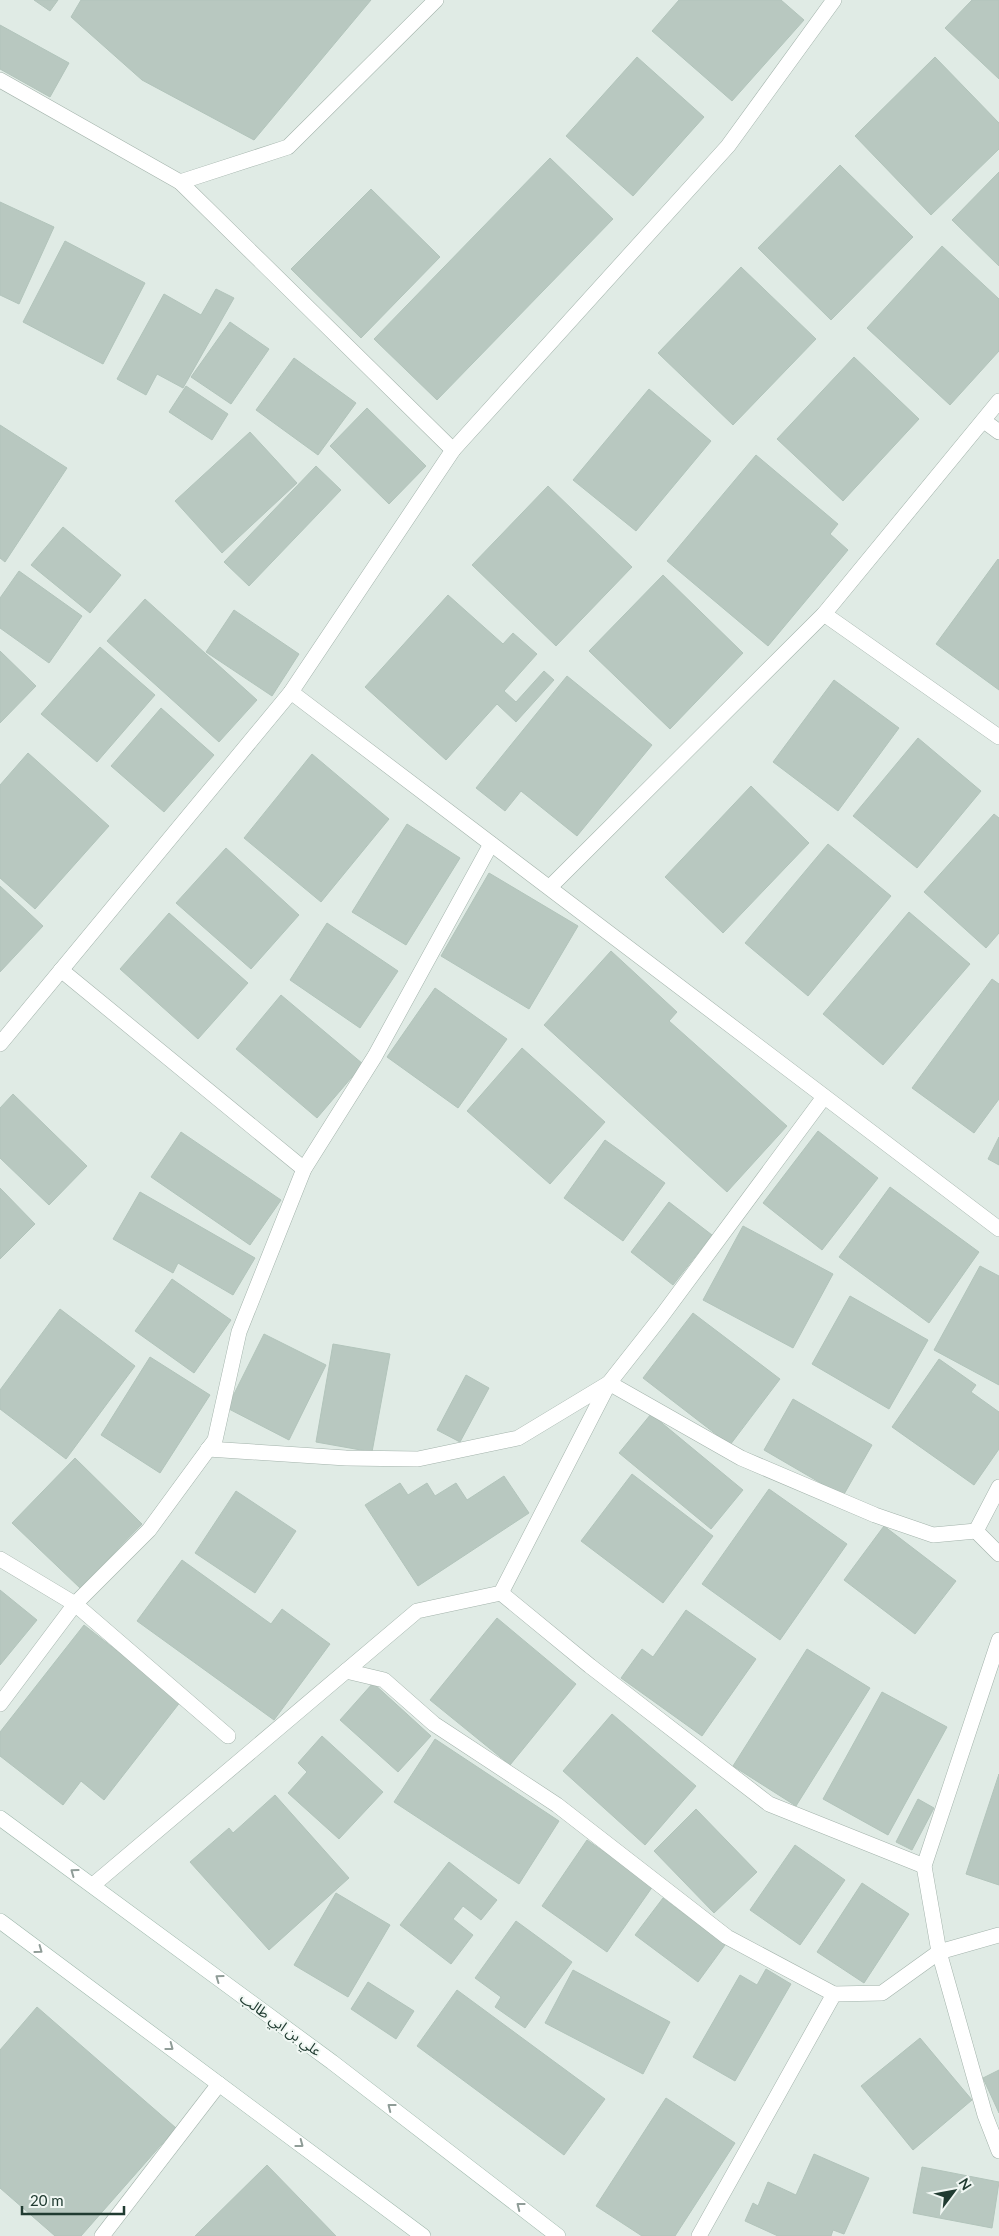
<svg xmlns="http://www.w3.org/2000/svg" width="999" height="2236" viewBox="0 0 999 2236" font-family="Lato,'Noto Sans Arabic',sans-serif">
	<rect width="100%" height="100%" fill="#e0ebe5"/>
	<g fill="#b8c8c0" stroke="#b2c4bb">
		<path d="M 34,0 L 58,0 L 50,11 Z"/>
		<path d="M 81,0 L 371,0 L 254,140 L 142,80 L 71,17 Z"/>
		<path d="M 679,0 L 781,0 L 804,20 L 732,101 L 652,31 Z"/>
		<path d="M 972,0 L 999,0 L 999,79 L 945,28 Z"/>
		<path d="M 0,25 L 69,63 L 50,97 L 0,69 Z"/>
		<path d="M 637,57 L 704,117 L 633,196 L 566,136 Z"/>
		<path d="M 935,57 L 999,123 L 999,149 L 931,215 L 855,136 Z"/>
		<path d="M 550,158 L 613,219 L 437,400 L 374,339 Z"/>
		<path d="M 840,165 L 913,237 L 831,320 L 758,248 Z"/>
		<path d="M 999,172 L 999,266 L 952,220 Z"/>
		<path d="M 371,189 L 440,257 L 361,338 L 291,269 Z"/>
		<path d="M 0,202 L 54,227 L 19,304 L 0,295 Z"/>
		<path d="M 65,241 L 145,283 L 103,364 L 23,322 Z"/>
		<path d="M 942,246 L 999,299 L 999,351 L 950,405 L 867,328 Z"/>
		<path d="M 741,267 L 816,339 L 733,425 L 658,353 Z"/>
		<path d="M 216,289 L 234,298 L 183,388 L 157,374 L 146,395 L 117,379 L 164,294 L 201,315 Z"/>
		<path d="M 230,322 L 269,349 L 231,404 L 191,377 Z"/>
		<path d="M 854,357 L 919,419 L 843,501 L 777,439 Z"/>
		<path d="M 294,358 L 356,403 L 318,455 L 256,410 Z"/>
		<path d="M 186,386 L 228,414 L 212,440 L 169,412 Z"/>
		<path d="M 649,389 L 711,441 L 636,531 L 573,480 Z"/>
		<path d="M 367,408 L 426,466 L 389,504 L 330,446 Z"/>
		<path d="M 0,425 L 67,468 L 5,562 L 0,558 Z"/>
		<path d="M 250,432 L 297,483 L 222,553 L 175,501 Z"/>
		<path d="M 756,455 L 838,524 L 830,534 L 848,550 L 768,646 L 667,561 Z"/>
		<path d="M 316,466 L 341,490 L 249,586 L 224,562 Z"/>
		<path d="M 548,486 L 632,567 L 556,646 L 472,565 Z"/>
		<path d="M 63,527 L 121,575 L 90,613 L 31,565 Z"/>
		<path d="M 998,559 L 999,560 L 999,690 L 936,644 Z"/>
		<path d="M 19,571 L 82,616 L 49,663 L 0,628 L 0,598 Z"/>
		<path d="M 663,575 L 743,653 L 670,729 L 589,651 Z"/>
		<path d="M 448,595 L 503,644 L 513,633 L 537,654 L 504,691 L 516,702 L 544,671 L 554,680 L 516,722 L 497,704 L 446,760 L 365,687 Z"/>
		<path d="M 145,599 L 257,700 L 219,742 L 107,641 Z"/>
		<path d="M 234,610 L 299,654 L 272,696 L 206,652 Z"/>
		<path d="M 100,647 L 155,695 L 97,762 L 41,714 Z"/>
		<path d="M 0,651 L 36,686 L 0,723 Z"/>
		<path d="M 567,676 L 652,745 L 577,836 L 521,791 L 505,811 L 476,788 Z"/>
		<path d="M 834,680 L 899,728 L 838,811 L 773,762 Z"/>
		<path d="M 161,708 L 214,755 L 164,812 L 111,766 Z"/>
		<path d="M 918,738 L 981,791 L 917,868 L 853,816 Z"/>
		<path d="M 28,753 L 109,826 L 35,909 L 0,878 L 0,785 Z"/>
		<path d="M 312,754 L 389,819 L 321,902 L 244,838 Z"/>
		<path d="M 751,786 L 809,843 L 723,933 L 665,877 Z"/>
		<path d="M 994,814 L 999,818 L 999,933 L 986,948 L 924,892 Z"/>
		<path d="M 407,824 L 460,858 L 406,945 L 352,912 Z"/>
		<path d="M 828,844 L 891,896 L 808,996 L 745,943 Z"/>
		<path d="M 226,848 L 299,915 L 251,969 L 176,903 Z"/>
		<path d="M 489,873 L 578,926 L 529,1009 L 441,956 Z"/>
		<path d="M 0,886 L 43,926 L 0,972 Z"/>
		<path d="M 909,912 L 970,964 L 883,1065 L 823,1014 Z"/>
		<path d="M 169,913 L 248,983 L 198,1039 L 120,969 Z"/>
		<path d="M 327,923 L 398,971 L 360,1028 L 290,980 Z"/>
		<path d="M 611,951 L 677,1012 L 669,1021 L 787,1126 L 727,1192 L 544,1025 Z"/>
		<path d="M 992,979 L 999,984 L 999,1099 L 974,1133 L 912,1088 Z"/>
		<path d="M 435,988 L 507,1039 L 458,1108 L 387,1057 Z"/>
		<path d="M 281,995 L 363,1064 L 317,1118 L 236,1049 Z"/>
		<path d="M 522,1048 L 605,1122 L 550,1184 L 467,1111 Z"/>
		<path d="M 13,1094 L 87,1166 L 49,1205 L 0,1158 L 0,1108 Z"/>
		<path d="M 818,1131 L 878,1178 L 822,1250 L 763,1203 Z"/>
		<path d="M 181,1132 L 281,1200 L 250,1245 L 151,1177 Z"/>
		<path d="M 999,1137 L 999,1165 L 988,1159 Z"/>
		<path d="M 605,1140 L 665,1183 L 623,1241 L 564,1198 Z"/>
		<path d="M 890,1187 L 979,1252 L 929,1323 L 839,1257 Z"/>
		<path d="M 0,1188 L 35,1224 L 0,1259 Z"/>
		<path d="M 140,1192 L 255,1258 L 233,1295 L 178,1263 L 173,1273 L 113,1239 Z"/>
		<path d="M 669,1202 L 712,1235 L 673,1285 L 631,1252 Z"/>
		<path d="M 743,1226 L 833,1274 L 793,1348 L 703,1300 Z"/>
		<path d="M 980,1266 L 999,1276 L 999,1385 L 934,1350 Z"/>
		<path d="M 172,1279 L 231,1320 L 194,1373 L 135,1331 Z"/>
		<path d="M 850,1296 L 928,1340 L 889,1409 L 812,1364 Z"/>
		<path d="M 60,1309 L 135,1366 L 66,1459 L 0,1409 L 0,1390 Z"/>
		<path d="M 693,1313 L 780,1379 L 730,1445 L 643,1378 Z"/>
		<path d="M 264,1334 L 326,1365 L 289,1440 L 227,1408 Z"/>
		<path d="M 333,1344 L 390,1354 L 372,1452 L 316,1442 Z"/>
		<path d="M 150,1357 L 210,1395 L 160,1473 L 101,1435 Z"/>
		<path d="M 939,1359 L 976,1385 L 971,1392 L 999,1412 L 999,1449 L 974,1485 L 892,1427 Z"/>
		<path d="M 466,1375 L 489,1388 L 460,1442 L 437,1430 Z"/>
		<path d="M 793,1399 L 872,1445 L 843,1496 L 764,1450 Z"/>
		<path d="M 651,1414 L 743,1490 L 711,1529 L 619,1453 Z"/>
		<path d="M 75,1458 L 142,1524 L 80,1588 L 12,1523 Z"/>
		<path d="M 632,1474 L 713,1536 L 663,1603 L 581,1541 Z"/>
		<path d="M 504,1476 L 529,1513 L 418,1586 L 365,1505 L 400,1483 L 408,1495 L 427,1483 L 435,1496 L 456,1483 L 467,1500 Z"/>
		<path d="M 769,1489 L 847,1544 L 780,1640 L 702,1584 Z"/>
		<path d="M 236,1491 L 296,1531 L 255,1593 L 195,1553 Z"/>
		<path d="M 884,1526 L 956,1581 L 915,1634 L 844,1580 Z"/>
		<path d="M 182,1560 L 271,1624 L 282,1609 L 330,1644 L 274,1720 L 137,1621 Z"/>
		<path d="M 0,1590 L 37,1620 L 0,1665 Z"/>
		<path d="M 686,1610 L 756,1659 L 702,1736 L 621,1678 L 642,1649 L 653,1657 Z"/>
		<path d="M 497,1618 L 576,1684 L 510,1765 L 430,1700 Z"/>
		<path d="M 84,1625 L 181,1701 L 104,1800 L 81,1781 L 63,1805 L 0,1756 L 0,1732 Z"/>
		<path d="M 807,1649 L 870,1688 L 796,1806 L 733,1766 Z"/>
		<path d="M 373,1683 L 431,1736 L 398,1772 L 340,1720 Z"/>
		<path d="M 882,1692 L 947,1727 L 888,1835 L 823,1799 Z"/>
		<path d="M 612,1714 L 696,1786 L 645,1845 L 563,1771 Z"/>
		<path d="M 322,1736 L 383,1792 L 339,1839 L 288,1793 L 307,1772 L 298,1763 Z"/>
		<path d="M 435,1739 L 559,1821 L 519,1884 L 394,1802 Z"/>
		<path d="M 999,1774 L 999,1885 L 966,1874 Z"/>
		<path d="M 275,1795 L 349,1878 L 269,1950 L 190,1862 L 229,1828 L 233,1833 Z"/>
		<path d="M 918,1799 L 934,1808 L 912,1850 L 896,1842 Z"/>
		<path d="M 696,1809 L 757,1872 L 714,1913 L 654,1851 Z"/>
		<path d="M 587,1840 L 653,1886 L 607,1952 L 542,1906 Z"/>
		<path d="M 795,1845 L 845,1880 L 800,1945 L 750,1910 Z"/>
		<path d="M 449,1862 L 497,1900 L 481,1920 L 463,1906 L 453,1919 L 473,1935 L 451,1964 L 400,1925 Z"/>
		<path d="M 862,1883 L 909,1914 L 864,1983 L 817,1952 Z"/>
		<path d="M 336,1893 L 390,1925 L 348,1997 L 294,1965 Z"/>
		<path d="M 663,1898 L 725,1945 L 698,1982 L 635,1935 Z"/>
		<path d="M 516,1921 L 572,1962 L 525,2028 L 495,2007 L 501,1997 L 475,1978 Z"/>
		<path d="M 766,1969 L 791,1984 L 735,2081 L 693,2057 L 740,1975 L 757,1985 Z"/>
		<path d="M 573,1970 L 670,2022 L 643,2074 L 545,2023 Z"/>
		<path d="M 368,1982 L 414,2011 L 396,2039 L 351,2009 Z"/>
		<path d="M 457,1990 L 605,2099 L 564,2155 L 417,2046 Z"/>
		<path d="M 37,2007 L 176,2128 L 81,2236 L 55,2236 L 0,2188 L 0,2050 Z"/>
		<path d="M 920,2038 L 972,2100 L 913,2150 L 861,2086 Z"/>
		<path d="M 999,2070 L 999,2113 L 983,2078 Z"/>
		<path d="M 666,2098 L 735,2143 L 675,2236 L 642,2236 L 596,2206 Z"/>
		<path d="M 814,2154 L 869,2178 L 844,2234 L 833,2230 L 831,2236 L 778,2236 L 745,2221 L 753,2203 L 758,2206 L 768,2182 L 796,2195 Z"/>
		<path d="M 267,2165 L 336,2236 L 195,2236 Z"/>
		<path d="M 922,2167 L 999,2182 L 992,2228 L 913,2213 Z"/>
	</g>
	<g fill="none" stroke-linecap="round" stroke-linejoin="round">
		<g stroke="#a3b3ab" stroke-width="16">
			<g id="minor">
				<path d="M 0,80 L 180,182 L 288,147 L 436,0"/>
				<path d="M 180,182 L 453,450"/>
				<path d="M 984,421 L 999,432"/>
				<path d="M 824,614 L 999,737"/>
				<path d="M 291,692 L 999,1229"/>
				<path d="M 550,887 L 824,614 L 999,401"/>
				<path d="M 61,970 L 304,1169"/>
				<path d="M 0,1044 L 291,692 L 453,450 L 728,146 L 834,0"/>
				<path d="M 208,1449 L 346,1458 L 418,1459 L 518,1438 L 609,1383 L 741,1458 L 875,1515 L 933,1535 L 976,1531"/>
				<path d="M 999,1487 L 976,1531 L 999,1554"/>
				<path d="M 0,1559 L 75,1604 L 228,1736"/>
				<path d="M 501,1593 L 590,1666 L 769,1804 L 924,1866"/>
				<path d="M 346,1671 L 384,1680 L 434,1724 L 557,1805 L 727,1937 L 834,1994"/>
				<path d="M 0,1704 L 75,1604 L 149,1530 L 215,1440 L 239,1332 L 304,1169 L 375,1056 L 491,844"/>
				<path d="M 93,1885 L 417,1611 L 501,1593 L 609,1383 L 661,1317 L 824,1097"/>
				<path d="M 999,1935 L 939,1952 L 985,2115 L 999,2151"/>
				<path d="M 102,2236 L 219,2084"/>
				<path d="M 699,2236 L 834,1994 L 882,1993 L 939,1952 L 924,1866 L 999,1640"/>
			</g>
		</g>
		<g stroke="#9eb7ab" stroke-width="16">
			<g id="secondary">
				<path d="M 0,1818 L 332,2062 L 558,2236"/>
				<path d="M 0,1921 L 423,2236"/>
			</g>
		</g>
		<use href="#minor" stroke="#fff" stroke-width="15"/>
		<use href="#secondary" stroke="#fff" stroke-width="15"/>
	</g>
	<defs><path id="oneway-chevron" d="M-2-3.5L2.5 0L-2 3.5" fill="none" stroke-width="1.6" stroke-linecap="round" stroke-linejoin="round" transform="scale(1.25)"/></defs>
	<g stroke="#909d98">
		<use href="#oneway-chevron" transform="translate(74 1872) rotate(-144)"/>
		<use href="#oneway-chevron" transform="translate(39 1950) rotate(36)"/>
		<use href="#oneway-chevron" transform="translate(219 1978) rotate(-144)"/>
		<use href="#oneway-chevron" transform="translate(170 2047) rotate(37)"/>
		<use href="#oneway-chevron" transform="translate(391 2107) rotate(-142)"/>
		<use href="#oneway-chevron" transform="translate(300 2144) rotate(37)"/>
		<use href="#oneway-chevron" transform="translate(520 2206) rotate(-142)"/>
	</g>
	<g text-anchor="middle" dominant-baseline="central" stroke-width="4" stroke-linejoin="round" paint-order="stroke">
		<g font-size="14" fill="#203b31" stroke="#f0f7f3">
			<text transform="translate(281 2024) rotate(36)">علي بن ابي طالب</text>
		</g>
	</g>
	<g transform="translate(954 2191) rotate(58)" stroke="#f0f7f3" stroke-width="4" paint-order="stroke">
	<path d="M0-4L9 19L0 12L-9 19Z" fill="#203b31"/>
	<text y="-8" font-size="14" font-weight="bold" text-anchor="middle" fill="#203b31">N</text>
	</g>
	<path d="M22 2206v8h102v-8" fill="none" stroke="#203b31" stroke-width="2.5"/>
	<text x="30" y="2206" font-size="15" fill="#203b31" stroke="#f0f7f3" stroke-width="4" paint-order="stroke">20 m</text>
</svg>
